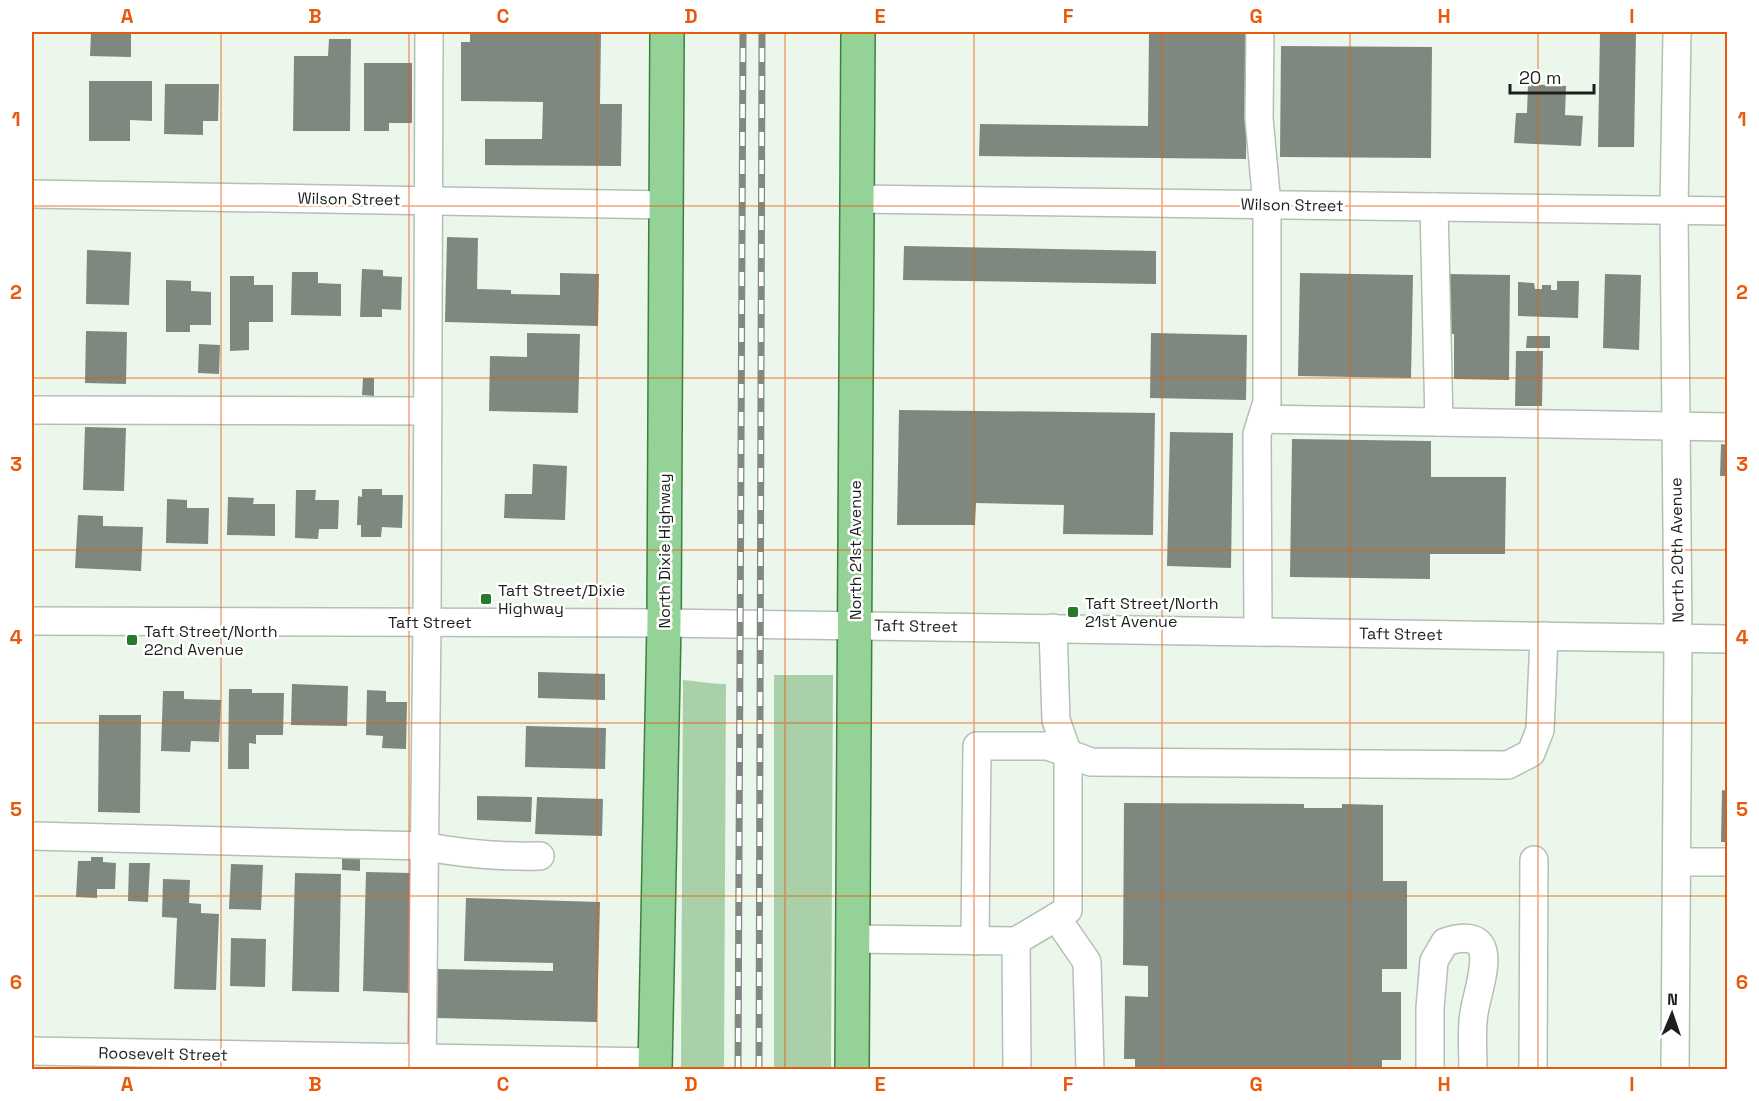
<svg xmlns="http://www.w3.org/2000/svg" width="1759" height="1101" viewBox="0 0 1759 1101" font-family="'Space Grotesk',sans-serif">
	<rect width="100%" height="100%" fill="#ecf7ec"/>
	<g fill="#aad0a9">
		<path d="M 774,675 L 833,675 L 831,1069 L 774,1069 Z"/>
		<path d="M 683,680 C 698,681 711,684 726,684 L 724,1069 L 681,1069 Z"/>
	</g>
	<g fill="#7e887e">
		<path d="M 91,32 L 131,32 L 131,57 L 90,56 Z"/>
		<path d="M 470,32 L 601,32 L 600,104 L 622,104 L 621,166 L 485,165 L 485,139 L 542,139 L 543,102 L 461,101 L 461,42 L 470,42 Z"/>
		<path d="M 1149,32 L 1247,32 L 1246,159 L 979,156 L 980,124 L 1148,126 Z"/>
		<path d="M 1600,32 L 1636,32 L 1634,147 L 1598,147 Z"/>
		<path d="M 329,39 L 351,39 L 350,131 L 293,131 L 294,56 L 328,56 Z"/>
		<path d="M 1281,46 L 1432,47 L 1431,158 L 1280,157 Z"/>
		<path d="M 364,63 L 412,63 L 412,123 L 389,123 L 389,131 L 364,131 Z"/>
		<path d="M 89,81 L 152,81 L 152,121 L 130,120 L 130,141 L 89,141 Z"/>
		<path d="M 165,84 L 219,84 L 218,121 L 203,121 L 203,135 L 164,134 Z"/>
		<path d="M 1528,84 L 1566,86 L 1565,115 L 1583,116 L 1581,146 L 1514,143 L 1516,113 L 1527,113 Z"/>
		<path d="M 447,237 L 478,238 L 477,289 L 511,290 L 511,294 L 560,295 L 560,273 L 599,274 L 598,326 L 445,322 Z"/>
		<path d="M 904,246 L 1156,251 L 1156,284 L 903,280 Z"/>
		<path d="M 87,250 L 131,252 L 129,305 L 86,304 Z"/>
		<path d="M 362,269 L 383,270 L 383,276 L 402,277 L 401,310 L 382,309 L 382,317 L 360,317 Z"/>
		<path d="M 292,272 L 318,272 L 318,283 L 341,284 L 341,316 L 291,315 Z"/>
		<path d="M 1300,273 L 1413,275 L 1411,378 L 1298,376 Z"/>
		<path d="M 1447,274 L 1510,275 L 1509,380 L 1454,379 L 1454,334 L 1447,334 Z"/>
		<path d="M 1605,274 L 1641,275 L 1639,350 L 1603,348 Z"/>
		<path d="M 230,276 L 254,276 L 254,285 L 273,285 L 273,322 L 249,322 L 249,350 L 230,351 Z"/>
		<path d="M 166,280 L 191,281 L 191,291 L 211,292 L 211,325 L 190,325 L 190,332 L 166,332 Z"/>
		<path d="M 1557,281 L 1579,281 L 1578,318 L 1518,316 L 1518,282 L 1534,283 L 1535,289 L 1542,289 L 1542,285 L 1551,285 L 1551,290 L 1557,290 Z"/>
		<path d="M 86,331 L 127,332 L 126,384 L 85,383 Z"/>
		<path d="M 527,333 L 580,334 L 578,413 L 489,411 L 490,356 L 527,357 Z"/>
		<path d="M 1151,333 L 1247,335 L 1246,400 L 1150,398 Z"/>
		<path d="M 1527,336 L 1550,336 L 1550,348 L 1526,348 Z"/>
		<path d="M 199,344 L 220,345 L 219,374 L 198,373 Z"/>
		<path d="M 1516,351 L 1543,351 L 1542,406 L 1515,406 Z"/>
		<path d="M 363,378 L 374,378 L 374,396 L 362,395 Z"/>
		<path d="M 899,410 L 1155,413 L 1153,535 L 1063,534 L 1064,505 L 976,503 L 975,525 L 897,525 Z"/>
		<path d="M 85,427 L 126,428 L 124,491 L 83,490 Z"/>
		<path d="M 1170,432 L 1233,433 L 1231,568 L 1167,566 Z"/>
		<path d="M 1292,439 L 1431,441 L 1431,477 L 1506,477 L 1505,554 L 1430,554 L 1430,579 L 1290,577 Z"/>
		<path d="M 1721,444 L 1728,445 L 1728,476 L 1720,476 Z"/>
		<path d="M 533,464 L 567,466 L 565,520 L 504,518 L 505,494 L 532,494 Z"/>
		<path d="M 362,489 L 382,489 L 382,495 L 403,495 L 402,528 L 382,527 L 381,537 L 361,537 L 361,525 L 357,525 L 358,496 L 362,497 Z"/>
		<path d="M 296,490 L 316,490 L 315,500 L 339,500 L 338,529 L 319,529 L 318,539 L 295,538 Z"/>
		<path d="M 228,497 L 254,498 L 253,504 L 275,504 L 275,536 L 227,535 Z"/>
		<path d="M 167,499 L 187,500 L 187,508 L 209,508 L 208,544 L 166,543 Z"/>
		<path d="M 78,515 L 103,516 L 103,526 L 143,527 L 141,571 L 75,568 Z"/>
		<path d="M 538,672 L 605,674 L 605,700 L 538,698 Z"/>
		<path d="M 292,684 L 348,686 L 347,726 L 291,725 Z"/>
		<path d="M 229,689 L 252,689 L 252,693 L 284,693 L 283,735 L 256,735 L 256,744 L 249,743 L 249,769 L 228,769 Z"/>
		<path d="M 367,690 L 386,691 L 386,702 L 407,702 L 406,749 L 382,748 L 383,736 L 366,735 Z"/>
		<path d="M 163,691 L 184,691 L 184,699 L 221,700 L 219,742 L 191,741 L 190,752 L 161,751 Z"/>
		<path d="M 99,715 L 141,715 L 140,813 L 98,812 Z"/>
		<path d="M 526,726 L 606,728 L 605,769 L 525,767 Z"/>
		<path d="M 1722,790 L 1728,791 L 1728,842 L 1721,842 Z"/>
		<path d="M 477,796 L 532,797 L 531,822 L 477,820 Z"/>
		<path d="M 537,797 L 603,799 L 602,836 L 535,834 Z"/>
		<path d="M 1124,803 L 1304,804 L 1304,808 L 1342,808 L 1342,804 L 1383,805 L 1383,881 L 1407,881 L 1407,969 L 1382,969 L 1382,992 L 1401,992 L 1401,1060 L 1382,1060 L 1382,1070 L 1135,1070 L 1135,1059 L 1124,1059 L 1125,996 L 1148,997 L 1148,966 L 1123,965 Z"/>
		<path d="M 342,853 L 360,853 L 360,871 L 342,870 Z"/>
		<path d="M 91,857 L 103,857 L 103,862 L 116,863 L 115,889 L 97,889 L 97,898 L 76,897 L 78,861 L 91,861 Z"/>
		<path d="M 129,863 L 150,863 L 148,902 L 128,901 Z"/>
		<path d="M 231,864 L 263,865 L 261,910 L 229,909 Z"/>
		<path d="M 366,872 L 411,873 L 409,993 L 363,991 Z"/>
		<path d="M 295,873 L 341,874 L 339,992 L 292,991 Z"/>
		<path d="M 163,879 L 190,880 L 189,903 L 201,904 L 201,913 L 219,914 L 216,990 L 174,989 L 177,918 L 162,917 Z"/>
		<path d="M 466,898 L 600,902 L 597,1022 L 435,1018 L 436,969 L 553,971 L 553,963 L 464,961 Z"/>
		<path d="M 231,938 L 266,939 L 265,987 L 230,986 Z"/>
	</g>
	<g fill="none" stroke-linecap="round" stroke-linejoin="round">
		<g stroke="#b5bfb5" stroke-width="30">
			<g id="minor">
				<path d="M 32,194 L 667,205"/>
				<path d="M 857,199 L 1728,211"/>
				<path d="M 1434,207 L 1439,422"/>
				<path d="M 32,410 L 427,411"/>
				<path d="M 1262,419 L 1728,427"/>
				<path d="M 32,621 L 664,623 L 1728,639"/>
				<path d="M 1258,632 L 1257,434 L 1267,402 L 1267,205 L 1259,118 L 1260,32"/>
				<path d="M 32,836 L 423,846 C 463,854 499,857 540,856"/>
				<path d="M 1677,862 L 1728,862"/>
				<path d="M 1056,917 L 1087,962 L 1090,1070"/>
				<path d="M 852,939 L 1016,941 L 1017,1070"/>
				<path d="M 975,941 L 977,746 L 1048,746 L 1091,762 L 1508,765 L 1531,753 L 1540,730 L 1544,636"/>
				<path d="M 1016,941 L 1068,910 L 1068,754 L 1056,720 L 1053,628"/>
				<path d="M 32,1051 L 655,1062"/>
				<path d="M 422,1070 L 427,622 L 429,32"/>
				<path d="M 1430,1070 L 1430,1008 L 1434,961 L 1445,942 C 1505,923 1479,982 1474,1013 C 1471,1031 1473,1051 1473,1070"/>
				<path d="M 1533,1070 L 1534,860"/>
				<path d="M 1675,1070 L 1678,638 L 1674,210 L 1677,32"/>
			</g>
		</g>
		<g stroke="#3c8040" stroke-width="36">
			<g id="major">
				<path d="M 655,1070 L 664,623 L 667,32"/>
				<path d="M 852,1070 L 858,32"/>
			</g>
		</g>
		<use href="#minor" stroke="#fff" stroke-width="27"/>
		<use href="#major" stroke="#95d298" stroke-width="33"/>
		<g stroke="#828982" stroke-width="7">
			<g id="rail">
				<path d="M 738,1070 L 743,32"/>
				<path d="M 759,1070 L 762,32"/>
			</g>
		</g>
		<use href="#rail" stroke="#fff" stroke-width="4.5" stroke-dasharray="14" stroke-linecap="butt"/>
	</g>
	<path fill="none" stroke="#e8590c" stroke-width="1.5" stroke-opacity="0.55" d="M 221,32 L 221,1070M 409,32 L 409,1070M 597,32 L 597,1070M 785,32 L 785,1070M 974,32 L 974,1070M 1162,32 L 1162,1070M 1350,32 L 1350,1070M 1538,32 L 1538,1070M 32,206 L 1728,206M 32,378 L 1728,378M 32,550 L 1728,550M 32,723 L 1728,723M 32,896 L 1728,896"/>
	<g fill="#247c2a" stroke="#fff" stroke-width="2">
		<rect x="480" y="593" width="12" height="12" rx="3"/>
		<rect x="1067" y="606" width="12" height="12" rx="3"/>
		<rect x="126" y="634" width="12" height="12" rx="3"/>
	</g>
	<g text-anchor="middle" dominant-baseline="central" stroke-width="5" stroke-linejoin="round" paint-order="stroke">
		<g font-size="16" fill="#1c201c" stroke="#fff">
			<text transform="translate(349 199) rotate(1)">Wilson Street</text>
			<text transform="translate(1292 205) rotate(1)">Wilson Street</text>
			<text transform="translate(855 550) rotate(-90)">North 21st Avenue</text>
			<text transform="translate(1677 550) rotate(-91)">North 20th Avenue</text>
			<text transform="translate(664 551) rotate(-90)">North Dixie Highway</text>
			<text x="430" y="622">Taft Street</text>
			<text transform="translate(916 626) rotate(1)">Taft Street</text>
			<text transform="translate(1401 634) rotate(1)">Taft Street</text>
			<text transform="translate(163 1054) rotate(1)">Roosevelt Street</text>
		</g>
		<g font-size="16" fill="#1c201c" stroke="#fff" text-anchor="start">
			<text x="498" y="590">Taft Street/Dixie<tspan x="498" dy="18">Highway</tspan></text>
			<text x="1085" y="603">Taft Street/North<tspan x="1085" dy="18">21st Avenue</tspan></text>
			<text x="144" y="631">Taft Street/North<tspan x="144" dy="18">22nd Avenue</tspan></text>
		</g>
	</g>
	<rect width="1759" height="1101" fill="none" stroke="#ffffff" stroke-width="66"/>
	<g transform="translate(1672 1014) rotate(2)" stroke="#ffffff" stroke-width="4.5" paint-order="stroke">
	<path d="M0-4.5L10 22L0 15L-10 22Z" fill="#1c201c"/>
	<text y="-9" font-size="16" font-weight="bold" text-anchor="middle" fill="#1c201c">N</text>
	</g>
	<path d="M1510 84v9h84v-9" fill="none" stroke="#1c201c" stroke-width="3"/>
	<text x="1519" y="84" font-size="18" fill="#1c201c" stroke="#ffffff" stroke-width="4.5" paint-order="stroke">20 m</text>
	<rect x="33" y="33" width="1693" height="1035" fill="none" stroke="#e8590c" stroke-width="2"/>
	<g font-size="20" text-anchor="middle" font-weight="bold" fill="#e8590c">
		<text x="127" y="23">A</text>
		<text x="315" y="23">B</text>
		<text x="503" y="23">C</text>
		<text x="691" y="23">D</text>
		<text x="880" y="23">E</text>
		<text x="1068" y="23">F</text>
		<text x="1256" y="23">G</text>
		<text x="1444" y="23">H</text>
		<text x="1632" y="23">I</text>
		<text x="16" y="126">1</text>
		<text x="1742" y="126">1</text>
		<text x="16" y="299">2</text>
		<text x="1742" y="299">2</text>
		<text x="16" y="471">3</text>
		<text x="1742" y="471">3</text>
		<text x="16" y="644">4</text>
		<text x="1742" y="644">4</text>
		<text x="16" y="816">5</text>
		<text x="1742" y="816">5</text>
		<text x="16" y="989">6</text>
		<text x="1742" y="989">6</text>
		<text x="127" y="1091">A</text>
		<text x="315" y="1091">B</text>
		<text x="503" y="1091">C</text>
		<text x="691" y="1091">D</text>
		<text x="880" y="1091">E</text>
		<text x="1068" y="1091">F</text>
		<text x="1256" y="1091">G</text>
		<text x="1444" y="1091">H</text>
		<text x="1632" y="1091">I</text>
	</g>
</svg>
